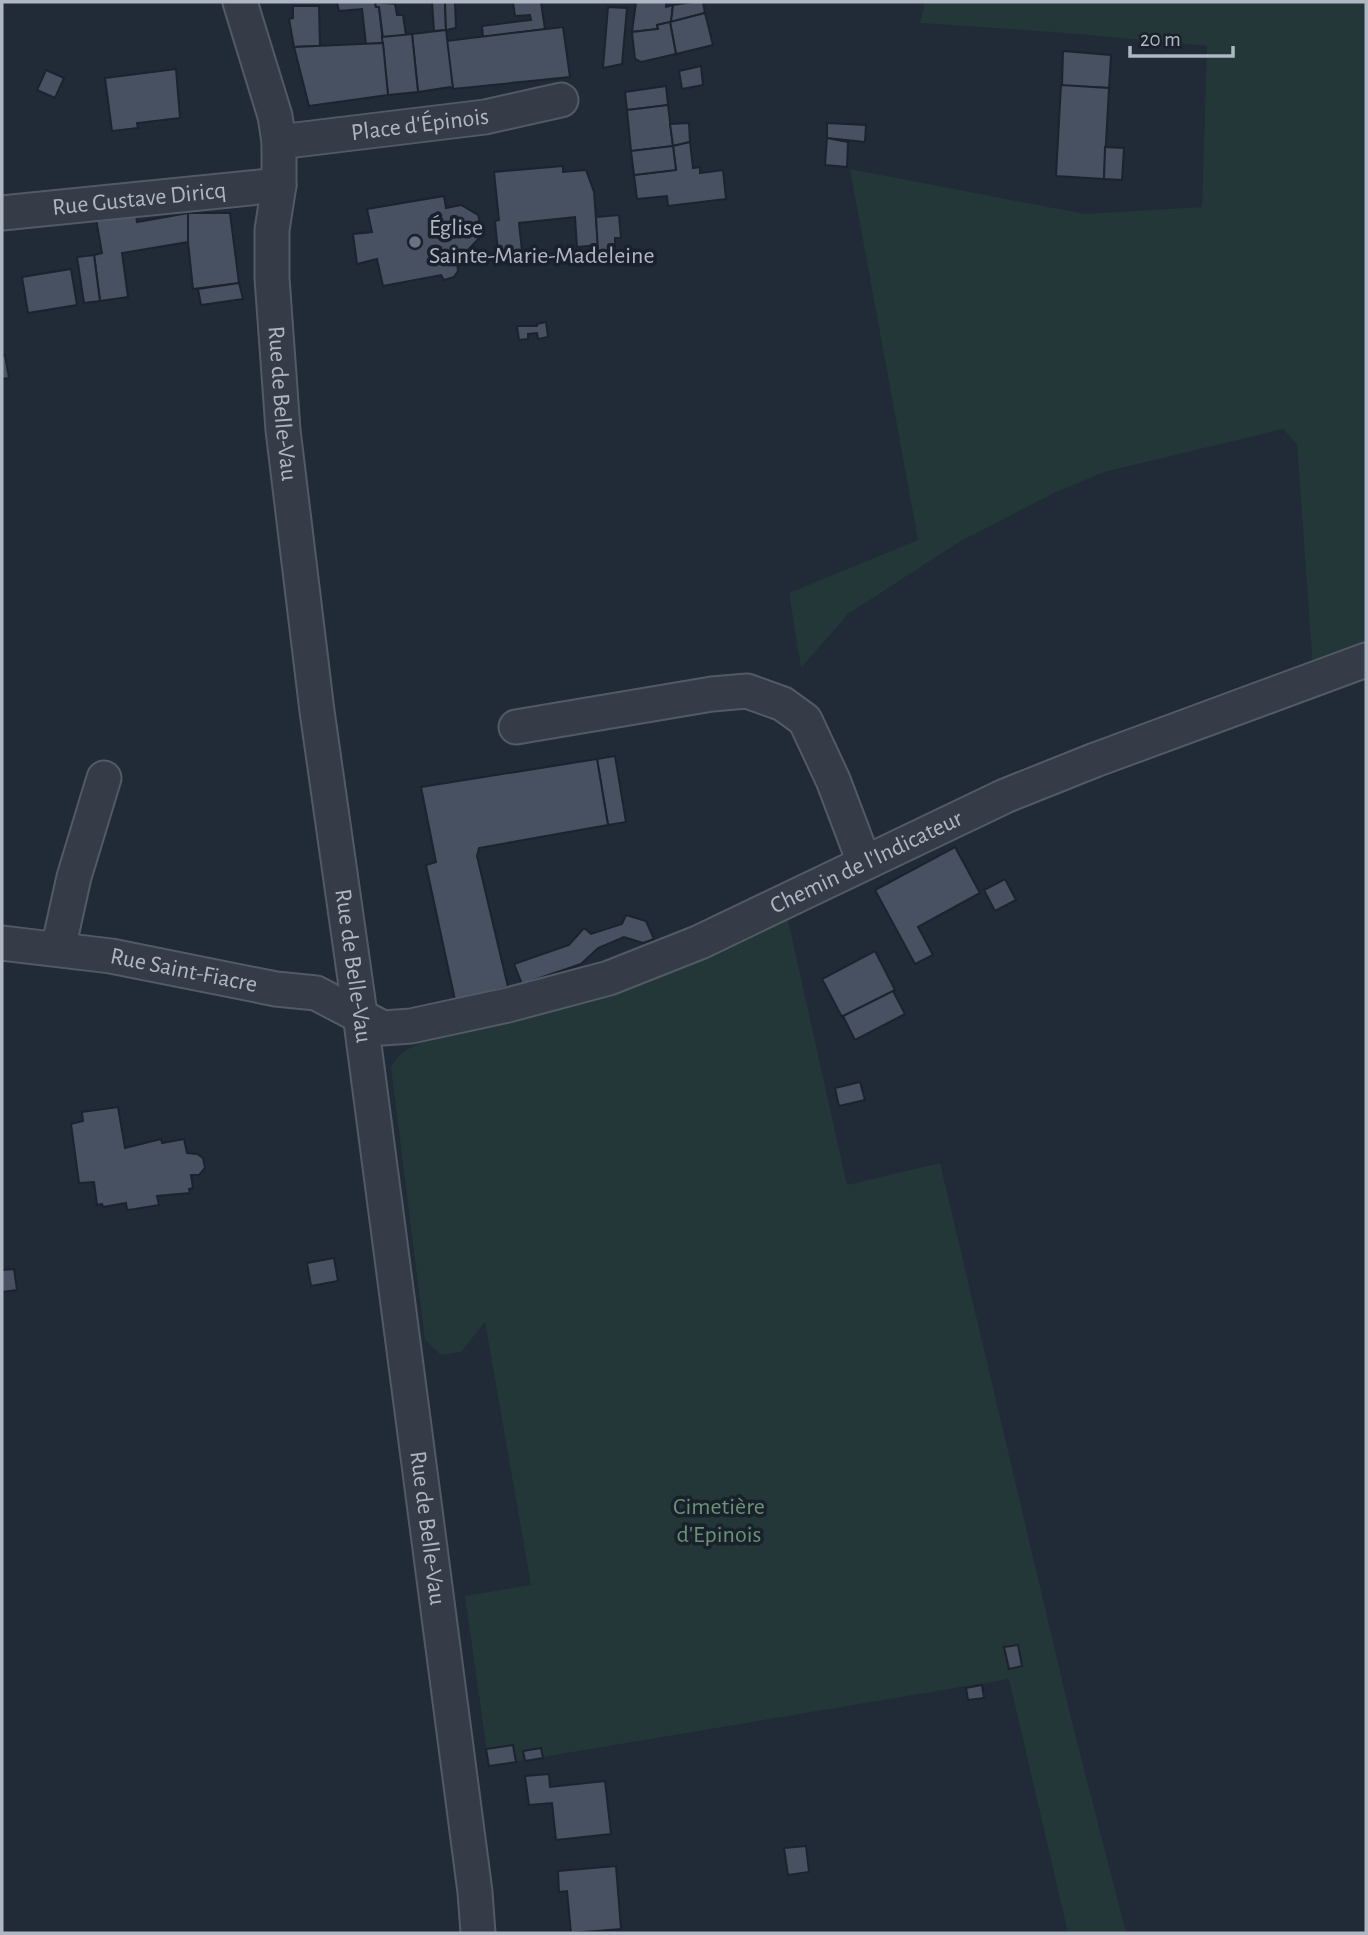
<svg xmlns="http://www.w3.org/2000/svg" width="1368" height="1935" viewBox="0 0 1368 1935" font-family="'Alegreya Sans',sans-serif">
	<rect width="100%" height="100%" fill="#212a37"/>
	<g fill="#233638">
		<path d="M 925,2 L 1366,2 L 1366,648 L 1313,668 L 1297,444 L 1283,429 L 1104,472 L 1054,493 L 959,542 L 848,614 L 801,668 L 789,593 L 918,540 L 850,169 L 1085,214 L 1202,207 L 1207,46 L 1068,33 L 920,23 Z"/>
		<path d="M 786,911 L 847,1185 L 940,1163 L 1071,1718 L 1126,1933 L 1068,1933 L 1009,1679 L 489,1766 L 465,1596 L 531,1585 L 485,1322 L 461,1352 L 441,1355 L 425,1340 L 391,1067 C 403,1045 418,1049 435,1032 Z"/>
	</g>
	<g fill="#475161" stroke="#1c232e" stroke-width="2">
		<path d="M 337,2 L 375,2 L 376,7 L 379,7 L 383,43 L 366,44 L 362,9 L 339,11 Z"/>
		<path d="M 375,2 L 395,4 L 397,15 L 403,15 L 406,35 L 383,38 L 379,7 L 376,7 Z"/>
		<path d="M 432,2 L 445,2 L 446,30 L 434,31 Z"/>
		<path d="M 445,2 L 455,2 L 456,28 L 446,30 Z"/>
		<path d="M 513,2 L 541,2 L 545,29 L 483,37 L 482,26 L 531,20 L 530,15 L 515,16 Z"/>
		<path d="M 636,2 L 666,2 L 666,7 L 673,5 L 671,22 L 657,25 L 658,29 L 632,32 Z"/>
		<path d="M 693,2 L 703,2 L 705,13 L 671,22 L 673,5 Z"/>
		<path d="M 293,6 L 319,6 L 320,46 L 294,47 L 289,19 L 293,18 Z"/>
		<path d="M 608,7 L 627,8 L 622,64 L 603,68 Z"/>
		<path d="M 705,13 L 713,45 L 676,54 L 670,22 Z"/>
		<path d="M 670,22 L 676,54 L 641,62 L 635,59 L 632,32 L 658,29 L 657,25 Z"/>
		<path d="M 563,27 L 570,77 L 453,89 L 446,41 Z"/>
		<path d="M 446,30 L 453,89 L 450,87 L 418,92 L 412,34 Z"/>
		<path d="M 412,34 L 418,92 L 388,95 L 382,37 Z"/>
		<path d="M 383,43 L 388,95 L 309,106 L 294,47 Z"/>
		<path d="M 1063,51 L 1111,55 L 1109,88 L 1062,86 Z"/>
		<path d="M 701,66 L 703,85 L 682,89 L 679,71 Z"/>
		<path d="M 176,69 L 180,118 L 137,123 L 138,128 L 112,131 L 105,78 Z"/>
		<path d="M 46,70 L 64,78 L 55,98 L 37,90 Z"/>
		<path d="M 1061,85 L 1109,88 L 1104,179 L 1056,176 Z"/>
		<path d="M 666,86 L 668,105 L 627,110 L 625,92 Z"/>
		<path d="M 668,105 L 673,146 L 631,151 L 627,110 Z"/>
		<path d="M 689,123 L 690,142 L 673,146 L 670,124 Z"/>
		<path d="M 827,123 L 866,125 L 865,142 L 827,138 Z"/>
		<path d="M 827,138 L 848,142 L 847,167 L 825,165 Z"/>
		<path d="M 690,142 L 693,168 L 700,167 L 700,173 L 723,170 L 726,199 L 668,206 L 667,196 L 637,199 L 634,175 L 676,170 L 673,146 Z"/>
		<path d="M 673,146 L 676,170 L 634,175 L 631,151 Z"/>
		<path d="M 1105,147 L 1124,148 L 1122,180 L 1104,179 Z"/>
		<path d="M 563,166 L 563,172 L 586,170 L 594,192 L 598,245 L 577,247 L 575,217 L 519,223 L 522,251 L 498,252 L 495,221 L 499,220 L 494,172 Z"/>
		<path d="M 444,196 L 446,208 L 461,205 L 478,215 L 483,234 L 468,250 L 446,255 L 450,262 L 457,262 L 458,271 L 454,277 L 444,280 L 441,275 L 383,286 L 377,259 L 357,264 L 353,234 L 372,232 L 367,209 Z"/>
		<path d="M 188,213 L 230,213 L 239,283 L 193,289 L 188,242 Z"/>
		<path d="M 188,213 L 188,242 L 122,253 L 128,297 L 100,301 L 94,255 L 102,253 L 96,219 L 136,215 L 137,222 Z"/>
		<path d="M 619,215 L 621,238 L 615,238 L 615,251 L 598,252 L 596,217 Z"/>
		<path d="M 94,255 L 100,301 L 84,303 L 77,257 Z"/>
		<path d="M 71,269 L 77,305 L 28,313 L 22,277 Z"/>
		<path d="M 239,283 L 243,299 L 201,305 L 198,289 Z"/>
		<path d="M 546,322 L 548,337 L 538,339 L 537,333 L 528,334 L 528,339 L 519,340 L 517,326 L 537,326 L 537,324 Z"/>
		<path d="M 5,355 L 9,378 L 2,379 L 2,356 Z"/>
		<path d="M 615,756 L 626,822 L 608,825 L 597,759 Z"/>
		<path d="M 597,759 L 608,825 L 479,848 L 477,856 L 508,987 L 455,1000 L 426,865 L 436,862 L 421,787 Z"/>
		<path d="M 955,847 L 980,893 L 918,927 L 933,955 L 915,964 L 875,890 Z"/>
		<path d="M 1005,879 L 1016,900 L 995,911 L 984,890 Z"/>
		<path d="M 626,915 L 646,921 L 654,939 L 643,943 L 624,937 L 598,948 L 581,964 L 522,984 L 514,964 L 569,945 L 584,928 L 591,934 L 622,924 Z"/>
		<path d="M 875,951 L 895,990 L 842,1017 L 822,979 Z"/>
		<path d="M 893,991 L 905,1014 L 855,1040 L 843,1016 Z"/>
		<path d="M 860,1082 L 865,1100 L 839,1106 L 835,1088 Z"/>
		<path d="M 118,1107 L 125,1148 L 161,1139 L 162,1143 L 184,1139 L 187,1153 L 197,1154 L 203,1158 L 205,1168 L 199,1175 L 191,1175 L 193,1188 L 189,1189 L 190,1193 L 157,1196 L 159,1205 L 135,1209 L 127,1210 L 126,1203 L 103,1207 L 102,1204 L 97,1205 L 94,1182 L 79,1183 L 71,1124 L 83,1121 L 82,1112 Z"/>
		<path d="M 334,1258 L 338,1281 L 311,1286 L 307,1263 Z"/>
		<path d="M 14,1269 L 17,1290 L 2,1292 L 2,1270 Z"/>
		<path d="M 1018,1645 L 1022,1666 L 1009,1669 L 1004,1647 Z"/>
		<path d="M 982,1685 L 984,1698 L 968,1700 L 966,1688 Z"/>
		<path d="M 513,1745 L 516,1762 L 489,1766 L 486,1749 Z"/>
		<path d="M 541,1748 L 543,1758 L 525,1761 L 523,1751 Z"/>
		<path d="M 549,1774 L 550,1787 L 605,1781 L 611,1834 L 556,1840 L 552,1803 L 529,1805 L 525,1776 Z"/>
		<path d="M 806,1846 L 809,1872 L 788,1875 L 784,1848 Z"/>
		<path d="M 616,1866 L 621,1929 L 571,1933 L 567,1891 L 559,1892 L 558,1871 Z"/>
	</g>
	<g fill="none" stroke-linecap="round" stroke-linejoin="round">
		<g stroke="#525a65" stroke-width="37">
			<g id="minor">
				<path id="s1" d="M 240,2 L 275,116 L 279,142 L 279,185 L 272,230 L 272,278 L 283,430 L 317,711 L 360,1014 L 475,1892 L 478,1933"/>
				<path id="s2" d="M 279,142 L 485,117 L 561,100"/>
				<path id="s3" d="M 2,213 L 279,185"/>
				<path d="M 516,727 L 712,694 L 747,691 L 783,704 L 805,720 L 833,780 L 864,862"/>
				<path id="s4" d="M 2,943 L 111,956 L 276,989 L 316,993 L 383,1028 L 411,1026 L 508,1005 L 609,978 L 700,942 L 1005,796 L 1095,760 L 1366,660"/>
				<path d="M 58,949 L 74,877 L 104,778"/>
			</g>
		</g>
		<use href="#minor" stroke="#353c48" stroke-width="33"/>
	</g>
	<circle fill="#6b7280" stroke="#1a212c" stroke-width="2.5" cx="415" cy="242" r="7"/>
	<g text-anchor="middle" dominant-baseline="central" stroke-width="7" stroke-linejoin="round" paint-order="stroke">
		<g font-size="24" fill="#afb7c4" stroke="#1a212c">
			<text stroke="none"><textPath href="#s2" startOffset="142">Place d'Épinois</textPath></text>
			<text stroke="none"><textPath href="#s3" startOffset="138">Rue Gustave Diricq</textPath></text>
			<text stroke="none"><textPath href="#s1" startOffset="408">Rue de Belle-Vau</textPath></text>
			<text stroke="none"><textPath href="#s4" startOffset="908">Chemin de l'Indicateur</textPath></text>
			<text stroke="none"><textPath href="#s1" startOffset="975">Rue de Belle-Vau</textPath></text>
			<text stroke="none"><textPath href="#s4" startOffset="184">Rue Saint-Fiacre</textPath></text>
			<text stroke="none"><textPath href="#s1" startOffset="1542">Rue de Belle-Vau</textPath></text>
		</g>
		<g font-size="24" fill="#afb7c4" stroke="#1a212c" text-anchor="start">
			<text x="429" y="228">Église<tspan x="429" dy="28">Sainte-Marie-Madeleine</tspan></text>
		</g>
		<g font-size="24" fill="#689472" stroke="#1a212c">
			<text x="719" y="1507">Cimetière<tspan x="719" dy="28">d'Epinois</tspan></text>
		</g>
	</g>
	<rect width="1368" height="1935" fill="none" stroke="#afb7c4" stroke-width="7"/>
	<path d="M1130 46v10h103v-10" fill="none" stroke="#afb7c4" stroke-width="3.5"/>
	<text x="1140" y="46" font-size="21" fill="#afb7c4" stroke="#1a212c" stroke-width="5" paint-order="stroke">20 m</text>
</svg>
